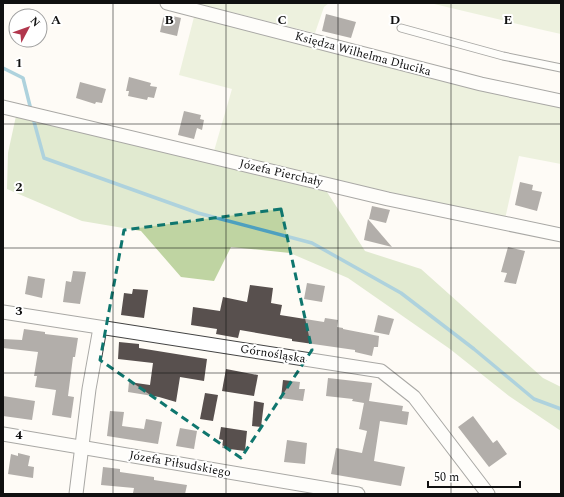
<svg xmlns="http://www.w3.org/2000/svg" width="564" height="497" viewBox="0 0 564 497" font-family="Spectral,serif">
	<rect width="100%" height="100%" fill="#fefbf5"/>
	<g fill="#d9e5c1">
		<path d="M 194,3 L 329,3 L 324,7 L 315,33 Z"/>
		<path d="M 430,3 L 561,3 L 561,34 L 543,30 Z"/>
		<path d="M 194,17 L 450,83 L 561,106 L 561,164 L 519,156 L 505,219 L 214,151 L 232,89 L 179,75 Z"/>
	</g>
	<path fill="#bfd4a2" d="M 16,116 L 327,192 L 365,251 L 421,269 L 543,378 L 561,387 L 561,431 L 509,396 L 450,349 L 348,278 L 290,253 L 231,247 L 214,281 L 181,277 L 141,231 L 82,221 L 7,189 L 8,153 Z"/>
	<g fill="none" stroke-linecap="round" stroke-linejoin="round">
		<g stroke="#4ea0bf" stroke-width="3.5">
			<path d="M 3,68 L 23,78 L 31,110"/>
			<path d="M 33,118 L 44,158 L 198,213 L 312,243 L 401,293 L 474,349 L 534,399 L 561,409"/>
		</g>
	</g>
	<g fill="#58504e">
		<path d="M 164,14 L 181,18 L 177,36 L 160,32 Z"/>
		<path d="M 326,14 L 356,22 L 351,38 L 322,31 Z"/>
		<path d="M 129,77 L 151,83 L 150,86 L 157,87 L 154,98 L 148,97 L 147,100 L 128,96 L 129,91 L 126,91 Z"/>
		<path d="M 80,82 L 106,89 L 102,103 L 96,102 L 95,104 L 76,98 Z"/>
		<path d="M 184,111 L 201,115 L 200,119 L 204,120 L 202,130 L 197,128 L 194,139 L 178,135 Z"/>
		<path d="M 520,182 L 533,185 L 532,190 L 542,192 L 537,211 L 515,205 Z"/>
		<path d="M 372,206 L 390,210 L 386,223 L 369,219 Z"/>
		<path d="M 368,219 L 392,247 L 364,240 Z"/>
		<path d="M 508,247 L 525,251 L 516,284 L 504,282 L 507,273 L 501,272 Z"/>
		<path d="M 73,271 L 86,272 L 80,304 L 63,302 L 66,281 L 71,282 Z"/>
		<path d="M 28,276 L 45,279 L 42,298 L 25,294 Z"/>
		<path d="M 307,283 L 325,286 L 322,302 L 304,299 Z"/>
		<path d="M 250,285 L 273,288 L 271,303 L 282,305 L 280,315 L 324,322 L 325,318 L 338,320 L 337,327 L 343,328 L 343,329 L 379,336 L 378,347 L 374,347 L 372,356 L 355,352 L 355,350 L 292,341 L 292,339 L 240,330 L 238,338 L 216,334 L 217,329 L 191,325 L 193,307 L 220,311 L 223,297 L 247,302 Z"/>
		<path d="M 133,289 L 148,290 L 144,318 L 121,315 L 124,293 L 132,294 Z"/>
		<path d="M 378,315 L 394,319 L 389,335 L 374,332 Z"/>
		<path d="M 24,329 L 45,332 L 45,334 L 78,338 L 75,357 L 73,357 L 68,396 L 74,397 L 71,418 L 52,415 L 56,390 L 35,387 L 37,376 L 34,376 L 38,352 L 3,348 L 3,339 L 22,340 Z"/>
		<path d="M 119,342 L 139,344 L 139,348 L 207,359 L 204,381 L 180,377 L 176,402 L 159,397 L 128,392 L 129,382 L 150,385 L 153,363 L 118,359 Z"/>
		<path d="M 226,369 L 258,375 L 254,396 L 222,391 Z"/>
		<path d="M 328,378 L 372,383 L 369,401 L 403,406 L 402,411 L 409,412 L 407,425 L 380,421 L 374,461 L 405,467 L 401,486 L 331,474 L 336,448 L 362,453 L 367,431 L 359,429 L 364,403 L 352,401 L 353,399 L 326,396 Z"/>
		<path d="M 283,380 L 300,382 L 299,389 L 305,389 L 303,401 L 281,398 Z"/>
		<path d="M 205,393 L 218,395 L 213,421 L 200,419 Z"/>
		<path d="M 3,396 L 35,401 L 32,420 L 3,416 Z"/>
		<path d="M 254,401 L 264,403 L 261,427 L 252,426 Z"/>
		<path d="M 110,411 L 124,412 L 122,426 L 144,429 L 146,419 L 162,422 L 158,444 L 107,436 Z"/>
		<path d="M 473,416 L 493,443 L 497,440 L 507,454 L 489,467 L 458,427 Z"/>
		<path d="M 221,427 L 247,431 L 245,451 L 222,448 L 223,440 L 219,439 Z"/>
		<path d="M 180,428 L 197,431 L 194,449 L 176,446 Z"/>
		<path d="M 287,440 L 307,443 L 305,464 L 284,462 Z"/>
		<path d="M 18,453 L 30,456 L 28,466 L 34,467 L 33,478 L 8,474 L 11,454 L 18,456 Z"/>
		<path d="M 103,467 L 120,469 L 120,472 L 154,477 L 154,480 L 187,485 L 185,494 L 139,494 L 133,493 L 134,488 L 101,485 Z"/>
	</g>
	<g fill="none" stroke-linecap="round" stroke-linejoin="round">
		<g stroke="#434343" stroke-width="9">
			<path id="service" d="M 401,28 L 503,56 L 561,68"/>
		</g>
		<g stroke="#434343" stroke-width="15">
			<g id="minor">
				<path d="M 167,3 L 481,84 L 561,101"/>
				<path d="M 3,107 L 388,199 L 561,235"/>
				<path d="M 3,312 L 381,371 L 414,397 L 488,494"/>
				<path d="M 3,434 L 358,494"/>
				<path d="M 76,494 L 89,389 L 100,328"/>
			</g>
		</g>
		<use href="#service" stroke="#fff" stroke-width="7"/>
		<use href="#minor" stroke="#fff" stroke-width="13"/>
	</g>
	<path d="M0 0H564V497H0ZM 281,209 L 312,350 L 241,458 L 100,360 L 124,230 Z" fill="#fefbf5" fill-opacity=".55" fill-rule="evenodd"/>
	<path fill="none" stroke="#0f766e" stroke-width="3" stroke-dasharray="8 5" stroke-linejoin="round" d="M 281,209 L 312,350 L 241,458 L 100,360 L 124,230 Z"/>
	<path fill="none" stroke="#101010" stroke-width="1" stroke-opacity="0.55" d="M 113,3 L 113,494M 226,3 L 226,494M 338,3 L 338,494M 451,3 L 451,494M 3,124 L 561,124M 3,248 L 561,248M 3,373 L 561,373"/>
	<g text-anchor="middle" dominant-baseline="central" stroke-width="4" stroke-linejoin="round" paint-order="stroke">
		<g font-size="12" fill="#101010" stroke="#fff">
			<text transform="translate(363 54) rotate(15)">Księdza Wilhelma Dłucika</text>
			<text transform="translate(281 173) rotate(13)">Józefa Pierchały</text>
			<text transform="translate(273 354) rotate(9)">Górnośląska</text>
			<text transform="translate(180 464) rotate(10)">Józefa Piłsudskiego</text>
		</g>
	</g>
	<g font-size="13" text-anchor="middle" font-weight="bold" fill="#101010" stroke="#fff" stroke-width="4" stroke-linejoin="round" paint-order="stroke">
		<text x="56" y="24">A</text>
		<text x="169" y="24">B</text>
		<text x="282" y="24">C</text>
		<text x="395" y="24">D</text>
		<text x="508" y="24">E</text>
		<text x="19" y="67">1</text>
		<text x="19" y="191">2</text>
		<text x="19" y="315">3</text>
		<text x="19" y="439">4</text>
	</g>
	<rect width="564" height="497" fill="none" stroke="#101010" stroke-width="8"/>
	<g transform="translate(28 28) rotate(49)"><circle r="19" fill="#ffffff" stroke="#9f9f9f"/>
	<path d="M0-3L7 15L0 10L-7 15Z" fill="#b1374d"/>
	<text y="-6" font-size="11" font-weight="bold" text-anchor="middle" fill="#101010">N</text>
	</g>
	<path d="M428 481v6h92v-6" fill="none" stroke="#101010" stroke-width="2"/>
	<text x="434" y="481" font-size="12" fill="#101010" stroke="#ffffff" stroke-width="3" paint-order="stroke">50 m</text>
</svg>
